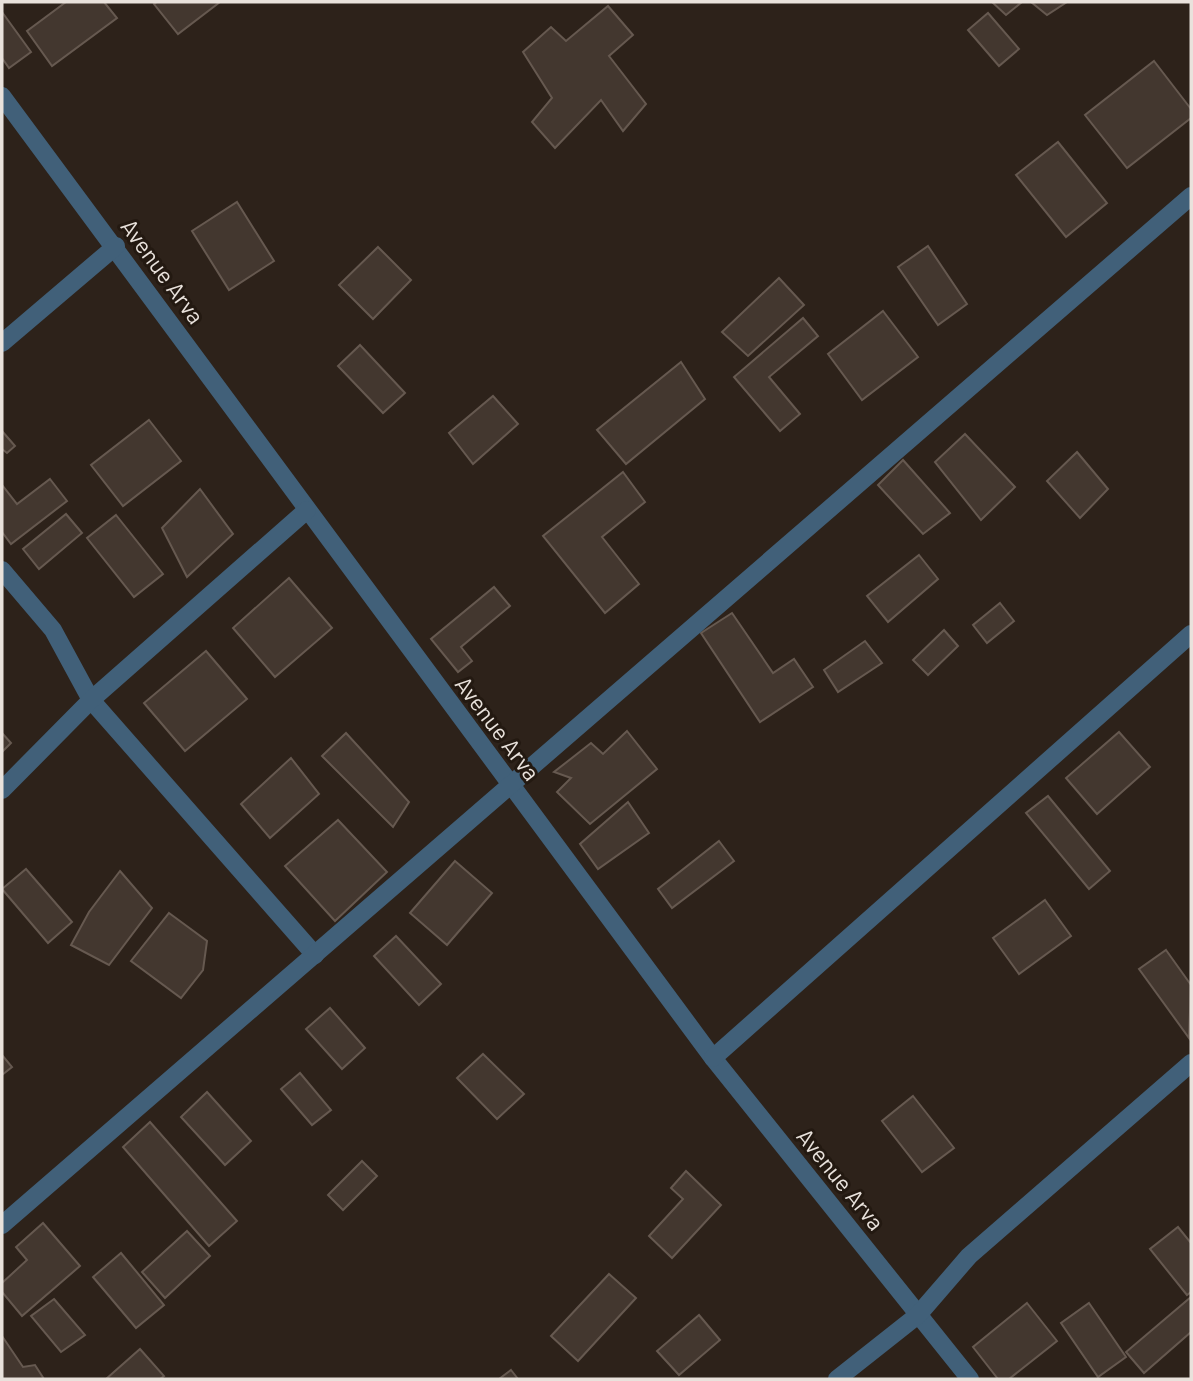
<svg xmlns="http://www.w3.org/2000/svg" width="1193" height="1381" viewBox="0 0 1193 1381" font-family="Barlow,sans-serif">
	<rect width="100%" height="100%" fill="#2d221a"/>
	<g fill="#43372f" stroke="#665950" stroke-width="2">
		<path d="M 66,2 L 104,2 L 117,18 L 52,66 L 27,31 Z"/>
		<path d="M 157,2 L 220,2 L 178,34 L 154,4 Z"/>
		<path d="M 992,2 L 1022,2 L 1006,15 Z"/>
		<path d="M 1031,2 L 1067,2 L 1047,15 Z"/>
		<path d="M 608,6 L 633,35 L 609,56 L 646,104 L 623,131 L 601,100 L 555,148 L 532,122 L 552,98 L 523,52 L 551,27 L 566,41 Z"/>
		<path d="M 2,12 L 31,52 L 9,68 L 2,58 Z"/>
		<path d="M 988,13 L 1019,49 L 999,66 L 968,30 Z"/>
		<path d="M 1154,61 L 1191,109 L 1191,118 L 1127,168 L 1085,115 Z"/>
		<path d="M 1058,142 L 1107,203 L 1066,237 L 1016,175 Z"/>
		<path d="M 237,202 L 274,261 L 229,290 L 192,231 Z"/>
		<path d="M 928,246 L 967,304 L 938,325 L 898,267 Z"/>
		<path d="M 378,247 L 411,280 L 373,319 L 339,285 Z"/>
		<path d="M 779,278 L 804,305 L 748,356 L 722,332 Z"/>
		<path d="M 883,311 L 918,357 L 862,400 L 828,354 Z"/>
		<path d="M 803,318 L 818,336 L 769,377 L 800,414 L 780,431 L 734,377 Z"/>
		<path d="M 360,345 L 405,393 L 383,413 L 338,366 Z"/>
		<path d="M 681,362 L 705,399 L 626,464 L 597,430 Z"/>
		<path d="M 493,396 L 518,424 L 473,464 L 449,433 Z"/>
		<path d="M 149,420 L 181,461 L 123,506 L 91,465 Z"/>
		<path d="M 2,431 L 15,446 L 7,453 L 2,449 Z"/>
		<path d="M 965,434 L 1015,487 L 981,520 L 935,462 Z"/>
		<path d="M 1077,452 L 1108,489 L 1080,518 L 1047,481 Z"/>
		<path d="M 903,460 L 950,513 L 923,534 L 878,485 Z"/>
		<path d="M 623,472 L 645,502 L 602,537 L 639,584 L 605,613 L 543,536 Z"/>
		<path d="M 50,479 L 67,501 L 11,544 L 2,532 L 2,485 L 17,504 Z"/>
		<path d="M 200,489 L 233,534 L 187,577 L 162,528 Z"/>
		<path d="M 66,514 L 82,533 L 39,569 L 23,549 Z"/>
		<path d="M 116,515 L 163,574 L 134,597 L 87,538 Z"/>
		<path d="M 919,555 L 938,579 L 888,622 L 867,596 Z"/>
		<path d="M 289,578 L 332,628 L 275,677 L 233,628 Z"/>
		<path d="M 494,587 L 510,606 L 461,647 L 472,661 L 458,672 L 431,639 Z"/>
		<path d="M 1000,603 L 1014,621 L 987,643 L 973,625 Z"/>
		<path d="M 732,613 L 773,673 L 794,659 L 813,687 L 760,722 L 701,633 Z"/>
		<path d="M 944,630 L 958,646 L 928,675 L 913,660 Z"/>
		<path d="M 865,641 L 882,663 L 838,692 L 824,670 Z"/>
		<path d="M 206,651 L 247,699 L 185,751 L 144,703 Z"/>
		<path d="M 627,731 L 657,769 L 590,824 L 557,792 L 571,778 L 554,772 L 591,743 L 603,754 Z"/>
		<path d="M 1119,732 L 1150,767 L 1097,814 L 1066,778 Z"/>
		<path d="M 2,733 L 11,743 L 2,752 Z"/>
		<path d="M 346,733 L 409,802 L 393,827 L 322,756 Z"/>
		<path d="M 291,758 L 319,794 L 270,838 L 241,804 Z"/>
		<path d="M 1048,796 L 1110,871 L 1089,889 L 1026,813 Z"/>
		<path d="M 628,802 L 649,833 L 598,869 L 580,844 Z"/>
		<path d="M 338,820 L 387,872 L 335,921 L 285,866 Z"/>
		<path d="M 719,841 L 734,861 L 672,908 L 658,889 Z"/>
		<path d="M 455,861 L 492,893 L 447,945 L 410,913 Z"/>
		<path d="M 26,869 L 72,922 L 48,943 L 2,889 Z"/>
		<path d="M 120,871 L 152,908 L 109,965 L 71,945 L 89,912 Z"/>
		<path d="M 1045,900 L 1071,936 L 1019,974 L 993,938 Z"/>
		<path d="M 169,913 L 207,941 L 203,970 L 181,998 L 131,961 Z"/>
		<path d="M 396,936 L 441,984 L 419,1005 L 374,956 Z"/>
		<path d="M 1166,950 L 1191,985 L 1189,1038 L 1139,969 Z"/>
		<path d="M 330,1008 L 365,1048 L 342,1069 L 306,1029 Z"/>
		<path d="M 483,1054 L 524,1094 L 497,1119 L 457,1078 Z"/>
		<path d="M 2,1055 L 12,1067 L 2,1075 Z"/>
		<path d="M 300,1073 L 331,1110 L 312,1125 L 281,1089 Z"/>
		<path d="M 207,1092 L 251,1141 L 225,1165 L 181,1117 Z"/>
		<path d="M 913,1096 L 954,1148 L 922,1172 L 882,1121 Z"/>
		<path d="M 150,1122 L 237,1221 L 209,1246 L 123,1147 Z"/>
		<path d="M 362,1161 L 377,1176 L 343,1210 L 328,1195 Z"/>
		<path d="M 686,1171 L 721,1205 L 672,1258 L 649,1236 L 683,1199 L 671,1188 Z"/>
		<path d="M 43,1223 L 80,1266 L 22,1316 L 2,1292 L 2,1283 L 27,1260 L 16,1247 Z"/>
		<path d="M 1178,1227 L 1191,1243 L 1191,1292 L 1187,1295 L 1150,1249 Z"/>
		<path d="M 187,1231 L 210,1256 L 165,1298 L 142,1272 Z"/>
		<path d="M 121,1253 L 164,1305 L 136,1328 L 93,1277 Z"/>
		<path d="M 609,1274 L 636,1298 L 578,1361 L 551,1336 Z"/>
		<path d="M 1191,1297 L 1191,1332 L 1144,1373 L 1126,1352 Z"/>
		<path d="M 54,1299 L 85,1335 L 61,1352 L 31,1316 Z"/>
		<path d="M 1027,1303 L 1057,1341 L 1009,1379 L 998,1379 L 973,1347 Z"/>
		<path d="M 1089,1303 L 1126,1357 L 1098,1377 L 1061,1323 Z"/>
		<path d="M 699,1315 L 720,1340 L 679,1375 L 657,1351 Z"/>
		<path d="M 2,1336 L 23,1367 L 35,1365 L 44,1379 L 2,1379 Z"/>
		<path d="M 140,1349 L 164,1376 L 160,1379 L 106,1379 Z"/>
		<path d="M 511,1370 L 518,1379 L 499,1379 Z"/>
	</g>
	<g fill="none" stroke-linecap="round" stroke-linejoin="round">
		<g stroke="#416079" stroke-width="18">
			<path d="M 2,96 L 713,1058 L 970,1379"/>
			<path d="M 2,343 L 116,246"/>
			<path d="M 2,570 L 53,630 L 91,700 L 315,955"/>
			<path d="M 2,790 L 91,700 L 307,510"/>
			<path d="M 713,1058 L 1191,634"/>
			<path d="M 2,1225 L 1191,196"/>
			<path d="M 837,1379 L 918,1315 L 969,1256 L 1191,1063"/>
		</g>
	</g>
	<g text-anchor="middle" dominant-baseline="central" stroke-width="6" stroke-linejoin="round" paint-order="stroke">
		<g font-size="23" fill="#e9e2dc" stroke="#231911">
			<text transform="translate(163 271) rotate(54)">Avenue Arva</text>
			<text transform="translate(498 728) rotate(53)">Avenue Arva</text>
			<text transform="translate(841 1179) rotate(51)">Avenue Arva</text>
		</g>
	</g>
	<rect width="1193" height="1381" fill="none" stroke="#e9e2dc" stroke-width="7"/>
</svg>
